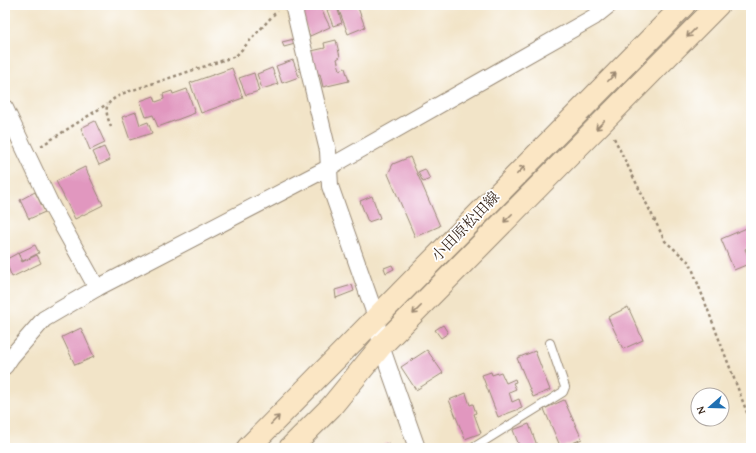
<svg xmlns="http://www.w3.org/2000/svg" width="756" height="453" viewBox="0 0 756 453" font-family="'Gentium Book Plus','Noto Serif JP',serif">
	<rect width="100%" height="100%" fill="#fff"/>
	<filter id="ink" filterUnits="userSpaceOnUse"><feTurbulence type="fractalNoise" baseFrequency=".025" numOctaves="2"/><feDisplacementMap in="SourceGraphic" scale="8" xChannelSelector="R" yChannelSelector="G"/><feConvolveMatrix kernelMatrix="1 2 1 2 8 2 1 2 1" color-interpolation-filters="sRGB"/></filter>
	<filter id="wash" filterUnits="userSpaceOnUse"><feTurbulence type="fractalNoise" baseFrequency=".012" numOctaves="4" result="noise"/><feDisplacementMap in="SourceGraphic" scale="16" xChannelSelector="R" yChannelSelector="G"/><feGaussianBlur stdDeviation="0.9" result="paint"/><feColorMatrix in="noise" values="0 0 0 0 0 0 0 0 0 0 0 0 0 0 0 0 0 1.4 0 .05"/><feComposite in="paint" operator="in"/></filter>
	<g filter="url(#wash)">
		<rect width="100%" height="100%" fill="#f2e4c8"/>
		<g id="blocks">
			<g fill="#e197bf">
				<path d="M 299,5 L 327,5 L 321,9 L 330,27 L 310,36 L 297,6 Z"/>
				<path d="M 337,5 L 357,5 L 365,27 L 348,34 Z"/>
				<path d="M 337,7 L 342,23 L 333,26 L 327,10 Z"/>
				<path d="M 294,39 L 295,44 L 284,47 L 282,42 Z"/>
				<path d="M 336,40 L 340,57 L 337,59 L 340,70 L 345,68 L 349,81 L 323,87 L 320,74 L 316,75 L 307,52 L 325,48 L 324,43 Z"/>
				<path d="M 293,60 L 299,77 L 282,83 L 276,66 Z"/>
				<path d="M 232,68 L 243,98 L 201,113 L 190,83 Z"/>
				<path d="M 272,68 L 278,84 L 262,89 L 257,74 Z"/>
				<path d="M 254,73 L 259,91 L 246,95 L 239,78 Z"/>
				<path d="M 187,89 L 195,113 L 158,127 L 153,115 L 146,117 L 140,101 L 154,96 L 156,102 L 164,99 L 163,94 L 172,91 L 173,94 Z"/>
				<path d="M 136,112 L 140,125 L 148,122 L 152,133 L 130,140 L 122,117 Z"/>
				<path d="M 95,121 L 105,143 L 90,150 L 81,128 Z"/>
				<path d="M 104,147 L 110,160 L 99,165 L 93,152 Z"/>
				<path d="M 410,157 L 440,226 L 415,237 L 388,174 L 393,164 Z"/>
				<path d="M 85,167 L 103,205 L 75,219 L 56,181 Z"/>
				<path d="M 425,169 L 430,179 L 423,182 L 418,172 Z"/>
				<path d="M 35,192 L 45,212 L 29,219 L 20,200 Z"/>
				<path d="M 372,196 L 380,218 L 368,222 L 360,201 Z"/>
				<path d="M 749,227 L 751,231 L 751,247 L 745,249 L 751,263 L 734,270 L 721,239 Z"/>
				<path d="M 35,245 L 39,253 L 23,261 L 18,253 Z"/>
				<path d="M 18,253 L 22,262 L 37,255 L 41,263 L 12,277 L 5,260 Z"/>
				<path d="M 392,265 L 394,269 L 386,273 L 384,268 Z"/>
				<path d="M 352,285 L 354,291 L 336,298 L 335,290 Z"/>
				<path d="M 628,307 L 643,340 L 623,349 L 608,317 Z"/>
				<path d="M 443,325 L 448,333 L 441,338 L 435,330 Z"/>
				<path d="M 81,328 L 94,357 L 75,365 L 62,337 Z"/>
				<path d="M 427,350 L 443,373 L 416,390 L 401,367 Z"/>
				<path d="M 535,351 L 550,390 L 533,397 L 517,358 Z"/>
				<path d="M 491,372 L 492,375 L 501,372 L 506,383 L 515,379 L 516,382 L 513,383 L 516,389 L 509,392 L 512,402 L 519,399 L 522,408 L 498,417 L 482,375 Z"/>
				<path d="M 466,393 L 470,405 L 473,404 L 476,413 L 474,414 L 481,433 L 465,439 L 449,400 Z"/>
				<path d="M 564,400 L 582,439 L 561,448 L 544,409 Z"/>
				<path d="M 529,424 L 538,448 L 520,448 L 513,430 Z"/>
				<path d="M 389,443 L 391,448 L 375,448 Z"/>
			</g>
		</g>
	</g>
	<g filter="url(#ink)">
		<use href="#blocks" fill-opacity="0" stroke="#968773" stroke-width="1"/>
		<g fill="none" stroke-linecap="round" stroke-linejoin="round">
			<g stroke="#968773" stroke-width="10">
				<path id="service" d="M 473,448 L 563,392 L 565,387 L 550,343"/>
			</g>
			<g stroke="#968773" stroke-width="18">
				<g id="minor">
					<path d="M 293,5 L 328,151 L 330,186 L 376,317 L 381,346 L 417,448"/>
					<path d="M 5,108 L 52,207 L 97,288"/>
					<path d="M 5,366 L 11,357 L 44,319 L 97,288 L 328,168 L 594,17 L 609,5"/>
				</g>
			</g>
			<g stroke="#968773" stroke-width="24">
				<g id="secondary">
					<path d="M 248,448 L 684,5"/>
					<path d="M 290,448 L 331,407 L 381,346 L 718,5"/>
				</g>
			</g>
			<g stroke="#968773" stroke-width="2.5" stroke-dasharray="3 3" stroke-linecap="butt">
				<path d="M 111,127 C 103,106 105,103 124,93 L 236,56 L 277,11"/>
				<path d="M 614,138 L 665,241 L 690,263 L 751,423"/>
				<path d="M 41,146 L 107,104"/>
			</g>
			<use href="#service" stroke="#fff" stroke-width="8"/>
			<use href="#minor" stroke="#fff" stroke-width="16"/>
			<use href="#secondary" stroke="#fbe6c4" stroke-width="22"/>
		</g>
		<defs><path id="oneway-shaft" d="M-6 0H5M1.5-3L5.5 0L1.5 3" fill="none" stroke-width="1.6" stroke-linecap="round" stroke-linejoin="round"/></defs>
		<g stroke="#9b8871">
			<use href="#oneway-shaft" transform="translate(691 33) rotate(135)"/>
			<use href="#oneway-shaft" transform="translate(612 77) rotate(-46)"/>
			<use href="#oneway-shaft" transform="translate(600 125) rotate(135)"/>
			<use href="#oneway-shaft" transform="translate(521 170) rotate(-46)"/>
			<use href="#oneway-shaft" transform="translate(508 218) rotate(135)"/>
			<use href="#oneway-shaft" transform="translate(417 310) rotate(135)"/>
			<use href="#oneway-shaft" transform="translate(275 420) rotate(-45)"/>
		</g>
	</g>
	<g text-anchor="middle" dominant-baseline="central" stroke-width="3.5" stroke-linejoin="round" paint-order="stroke">
		<g font-size="15" fill="#3b2a1e" stroke="#fff">
			<text transform="translate(465 226) rotate(-46)">小田原松田線</text>
		</g>
	</g>
	<rect width="756" height="453" fill="none" stroke="#fff" stroke-width="20"/>
	<g transform="translate(710 407) rotate(250)"><circle r="19" fill="#ffffff" stroke="#b1aaa5"/>
	<path d="M0-3L7 15L0 10L-7 15Z" fill="#1f6fb2"/>
	<text y="-6" font-size="11" font-weight="bold" text-anchor="middle" fill="#3b2a1e">N</text>
	</g>
</svg>
